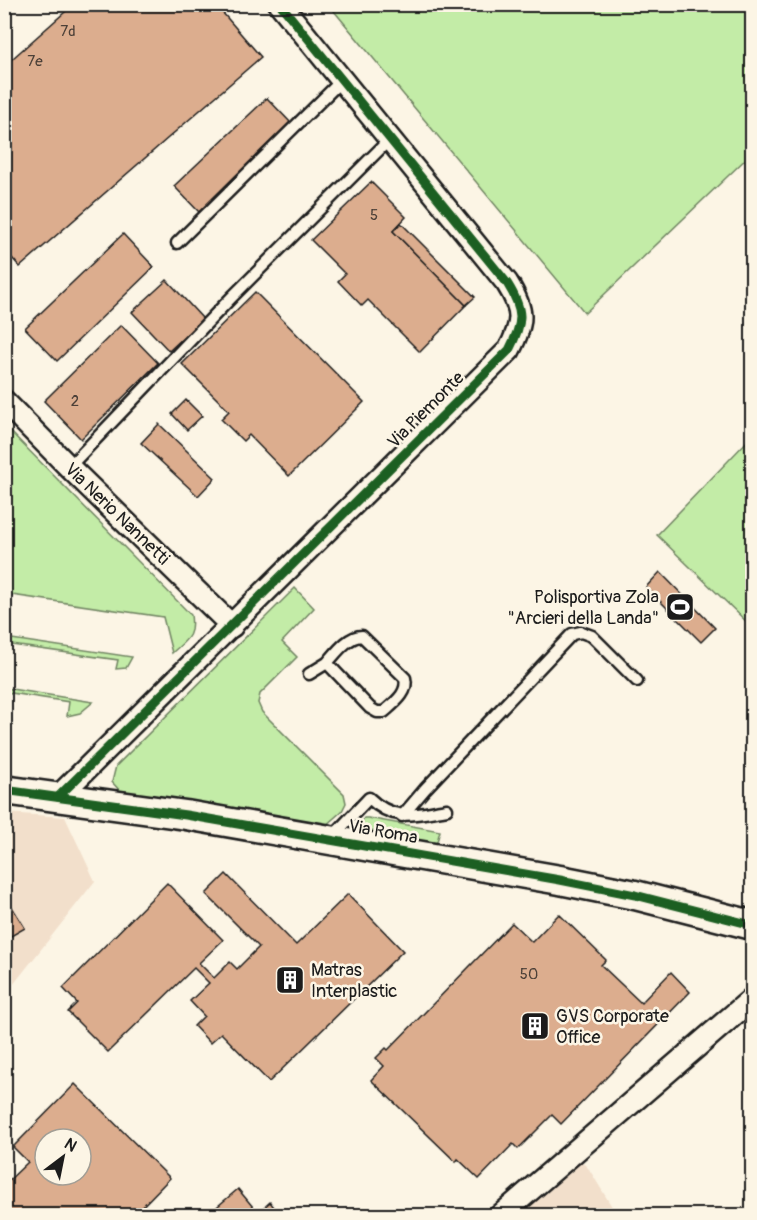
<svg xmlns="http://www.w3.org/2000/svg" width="757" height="1220" viewBox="0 0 757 1220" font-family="Pangolin,sans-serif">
	<rect width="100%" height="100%" fill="#fcf5e5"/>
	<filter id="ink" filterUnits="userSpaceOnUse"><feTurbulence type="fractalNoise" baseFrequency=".0167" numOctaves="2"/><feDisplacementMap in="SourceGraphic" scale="12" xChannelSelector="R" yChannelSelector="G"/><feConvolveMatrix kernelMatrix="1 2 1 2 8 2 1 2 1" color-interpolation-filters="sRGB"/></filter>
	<g filter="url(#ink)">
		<g fill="#f2dfcb">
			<path d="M 5,813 L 65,817 L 95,881 L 5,995 Z"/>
			<path d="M 582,1162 L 589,1169 L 617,1215 L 519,1215 Z"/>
		</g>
		<g fill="#c3eca7" stroke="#708462" stroke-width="1.5">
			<path d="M 341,4 L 752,5 L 752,153 L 585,313 L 334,11 Z"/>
			<path d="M 4,425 L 191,615 C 194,637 187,639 172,653 L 163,617 L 5,594 Z"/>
			<path d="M 752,436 L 752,627 L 657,535 Z"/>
			<path d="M 295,588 L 314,608 L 282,642 L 297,657 L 260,694 L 258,703 L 262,712 L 344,794 L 346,803 L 342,811 L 325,826 L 121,792 L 112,782 L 116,766 Z"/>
			<path d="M 5,638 L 132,657 L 126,668 L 116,669 L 118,660 L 5,644 Z"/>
			<path d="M 5,688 L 93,702 L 80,713 L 67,716 L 69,702 L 5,692 Z"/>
			<path d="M 364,818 L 368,818 L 440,831 L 436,845 L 359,832 L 357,828 Z"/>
		</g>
		<g fill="#dcad8e" stroke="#1c1c1c" stroke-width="1.5" fill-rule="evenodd">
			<path d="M 74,4 L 215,4 L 261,57 L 20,267 L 4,249 L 4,66 Z"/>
			<path d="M 267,98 L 292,124 L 199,212 L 174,186 Z"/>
			<path d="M 371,182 L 406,217 L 393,231 L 466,305 L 420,352 L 368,300 L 362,306 L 338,281 L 345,274 L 311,240 Z"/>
			<path d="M 401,223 L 475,297 L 466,305 L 393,231 Z"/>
			<path d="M 123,234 L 154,267 L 57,361 L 25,328 Z"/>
			<path d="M 167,280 L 203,319 L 169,351 L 132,312 Z"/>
			<path d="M 255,292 L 364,402 L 289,476 L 249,435 L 243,441 L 221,419 L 229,411 L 182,364 Z"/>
			<path d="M 121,325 L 158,363 L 81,439 L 44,401 Z"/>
			<path d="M 186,400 L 202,416 L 187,430 L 172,414 Z"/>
			<path d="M 159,424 L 215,478 L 198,496 L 141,443 Z"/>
			<path d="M 660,572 L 715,628 L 701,642 L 646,587 Z"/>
			<path d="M 226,874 L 296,945 L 348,894 L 403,951 L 269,1082 L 221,1033 L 210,1043 L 194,1026 L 204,1016 L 190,1001 L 209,983 L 194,968 L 108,1052 L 68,1012 L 77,1003 L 63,988 L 167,883 L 223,940 L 199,963 L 214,978 L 230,962 L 237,969 L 259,947 L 206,894 Z"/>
			<path d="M 4,894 L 25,928 L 4,940 Z"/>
			<path d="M 559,914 L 606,960 L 601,965 L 641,1003 L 671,972 L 690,992 L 561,1124 L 552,1115 L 518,1149 L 513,1144 L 479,1179 L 458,1159 L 456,1162 L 371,1080 L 384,1066 L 376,1058 L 386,1048 L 388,1050 L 512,923 L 532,942 Z"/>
			<path d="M 75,1084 L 170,1178 L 133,1216 L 4,1216 L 4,1185 L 28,1162 L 13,1147 ZM 45,1139 L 81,1139 L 81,1175 L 45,1175 Z"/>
			<path d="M 238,1189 L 258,1213 L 270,1202 L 281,1216 L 216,1216 L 212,1211 Z"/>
		</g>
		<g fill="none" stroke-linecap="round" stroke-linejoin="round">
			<g stroke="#1c1c1c" stroke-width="15">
				<g id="lane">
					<path d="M 177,243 L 342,80"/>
					<path d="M 69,467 L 231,298 L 390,139"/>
					<path d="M 309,674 L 327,663 L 370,708 L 377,712 L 384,712 C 394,703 409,693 405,678 L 362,636 C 348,636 336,653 327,663"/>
					<path d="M 402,816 L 425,789 L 572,634 L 581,632 L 592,636 L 637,681"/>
					<path d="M 332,837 L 369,798 C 395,823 416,814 447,809"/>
				</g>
			</g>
			<g stroke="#1c1c1c" stroke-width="26">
				<g id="street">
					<path d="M 4,401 L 69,467 L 232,626"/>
					<path d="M 58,797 L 509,350 C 524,322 524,310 507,283 L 280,4"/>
					<path d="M 500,1216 L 752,999"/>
				</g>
			</g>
			<g stroke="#1c1c1c" stroke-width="33">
				<path id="secondary" d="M 4,790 L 186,815 L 560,880 L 635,895 L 752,925"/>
			</g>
			<use href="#lane" stroke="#fcf5e5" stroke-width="10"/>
			<use href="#street" stroke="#fcf5e5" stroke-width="21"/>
			<use href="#secondary" stroke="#fcf5e5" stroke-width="28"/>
			<g stroke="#fcf5e5" stroke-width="13">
				<g id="cycleway">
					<path d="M 4,790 L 186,815 L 560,880 L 635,895 L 752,925"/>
					<path d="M 58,797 L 509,350 C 524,322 524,310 507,283 L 280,4"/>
				</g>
			</g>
			<use href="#cycleway" stroke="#1b5e20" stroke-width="9"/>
		</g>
	</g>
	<defs>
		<g id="stadium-square" transform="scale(1.5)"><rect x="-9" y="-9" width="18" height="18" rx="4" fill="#1c1c1c" stroke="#fcf5e5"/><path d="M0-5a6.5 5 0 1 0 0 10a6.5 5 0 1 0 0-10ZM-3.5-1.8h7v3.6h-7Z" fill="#fff"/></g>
		<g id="building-square" transform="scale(1.5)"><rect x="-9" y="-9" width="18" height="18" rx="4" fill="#1c1c1c" stroke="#fcf5e5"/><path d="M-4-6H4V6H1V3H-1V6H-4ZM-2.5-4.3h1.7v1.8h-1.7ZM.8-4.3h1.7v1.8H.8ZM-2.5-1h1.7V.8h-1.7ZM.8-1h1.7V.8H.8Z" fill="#fff"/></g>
	</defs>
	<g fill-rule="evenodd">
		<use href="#stadium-square" x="680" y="607"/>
		<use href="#building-square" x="290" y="980"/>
		<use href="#building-square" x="535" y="1026"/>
	</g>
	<g text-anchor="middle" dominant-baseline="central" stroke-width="5" stroke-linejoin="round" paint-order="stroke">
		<g font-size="15" fill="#4c4038">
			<text x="68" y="31">7d</text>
			<text x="35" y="61">7e</text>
			<text x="374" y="215">5</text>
			<text x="75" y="401">2</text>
			<text x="529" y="974">50</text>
		</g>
		<g font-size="18" fill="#1c1c1c" stroke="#fcf5e5">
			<text transform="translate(426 410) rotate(-45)">Via Piemonte</text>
			<text transform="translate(117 514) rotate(44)">Via Nerio Nannetti</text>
			<text transform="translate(383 832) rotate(10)">Via Roma</text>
		</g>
		<g font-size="18" fill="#1c1c1c" stroke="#fcf5e5" text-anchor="start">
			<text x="659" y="597" text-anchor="end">Polisportiva Zola<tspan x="659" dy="21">"Arcieri della Landa"</tspan></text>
			<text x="311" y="970">Matras<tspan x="311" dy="21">Interplastic</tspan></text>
			<text x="556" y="1016">GVS Corporate<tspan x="556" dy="21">Office</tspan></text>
		</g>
	</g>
	<rect width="757" height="1220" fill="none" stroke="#fcf5e5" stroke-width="24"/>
	<rect x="12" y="12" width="733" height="1196" fill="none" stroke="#1c1c1c" stroke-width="2" filter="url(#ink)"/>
	<g transform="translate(63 1157) rotate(32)"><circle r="28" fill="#fcf5e5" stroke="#a29e95" stroke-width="1.5"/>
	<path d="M0-4.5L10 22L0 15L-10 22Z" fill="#1c1c1c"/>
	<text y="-9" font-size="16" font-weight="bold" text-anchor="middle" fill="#1c1c1c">N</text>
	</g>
</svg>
